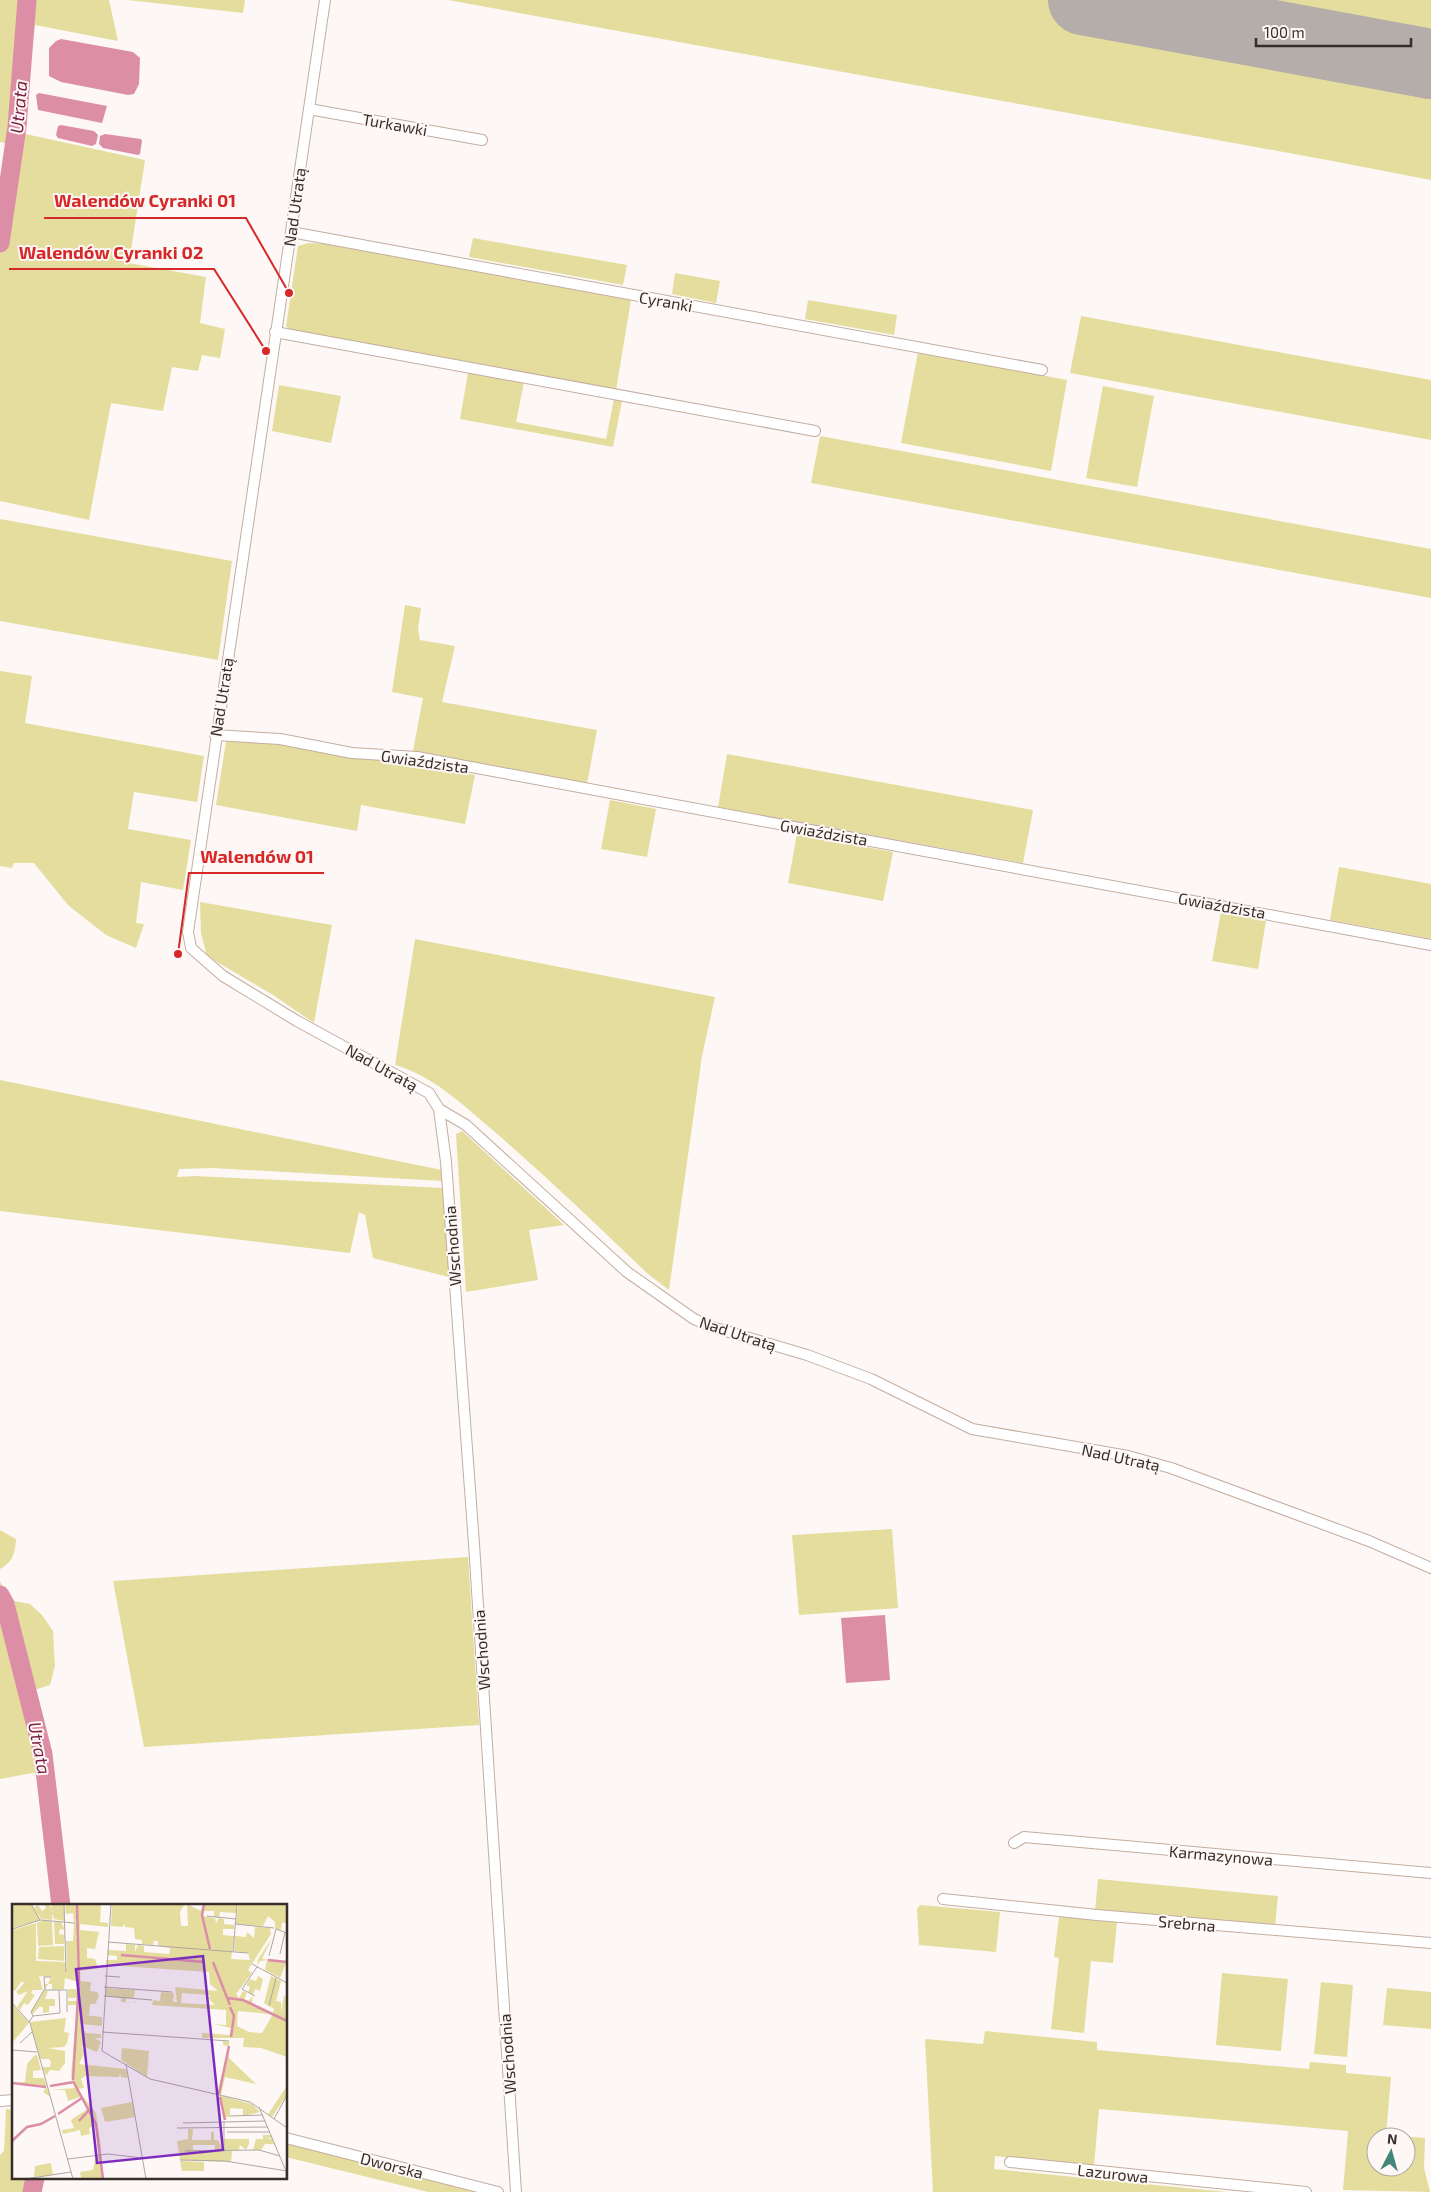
<svg xmlns="http://www.w3.org/2000/svg" width="1431" height="2192" viewBox="0 0 1431 2192" font-family="'Exo 2',sans-serif">
	<rect width="100%" height="100%" fill="#fdf8f5"/>
	<g fill="#e4dd9e" fill-rule="evenodd">
		<path d="M 0,0 L 109,0 L 118,41 L 35,25 L 21,133 L 145,160 L 129,263 L 206,277 L 200,323 L 225,329 L 220,358 L 202,355 L 198,371 L 172,367 L 163,411 L 111,403 L 89,520 L 0,501 L 0,201 L 9,144 L 0,142 Z"/>
		<path d="M 128,0 L 245,0 L 243,13 Z"/>
		<path d="M 448,0 L 1431,0 L 1431,180 L 1327,160 Z"/>
		<path d="M 473,238 L 627,265 L 623,285 L 469,257 Z"/>
		<path d="M 308,243 L 326,244 L 631,300 L 616,390 L 291,331 L 286,326 L 298,246 Z"/>
		<path d="M 675,273 L 720,281 L 716,303 L 672,294 Z"/>
		<path d="M 808,300 L 897,315 L 894,335 L 805,319 Z"/>
		<path d="M 1081,316 L 1431,380 L 1431,440 L 1070,373 Z"/>
		<path d="M 918,352 L 1067,380 L 1051,471 L 901,443 Z"/>
		<path d="M 468,373 L 524,382 L 516,422 L 606,439 L 614,399 L 622,401 L 613,447 L 460,419 Z"/>
		<path d="M 279,385 L 341,396 L 331,443 L 272,431 Z"/>
		<path d="M 1103,386 L 1154,396 L 1137,487 L 1086,478 Z"/>
		<path d="M 820,436 L 1431,549 L 1431,598 L 811,483 Z"/>
		<path d="M 0,519 L 232,561 L 218,660 L 0,621 Z"/>
		<path d="M 405,605 L 421,608 L 418,629 L 420,640 L 455,646 L 442,702 L 597,730 L 587,784 L 413,751 L 423,698 L 392,692 Z"/>
		<path d="M 0,671 L 32,676 L 25,723 L 204,756 L 197,802 L 134,792 L 128,829 L 191,840 L 183,890 L 141,882 L 136,923 L 144,924 L 136,948 L 106,935 L 68,905 L 34,863 L 14,863 L 12,868 L 0,866 Z"/>
		<path d="M 251,740 L 368,759 L 396,760 L 428,765 L 475,775 L 465,824 L 361,805 L 357,831 L 216,805 L 226,742 Z"/>
		<path d="M 727,754 L 1033,810 L 1023,863 L 718,807 Z"/>
		<path d="M 610,800 L 656,809 L 647,857 L 601,849 Z"/>
		<path d="M 797,834 L 893,852 L 883,901 L 788,883 Z"/>
		<path d="M 1339,867 L 1431,884 L 1431,939 L 1330,920 Z"/>
		<path d="M 200,902 L 332,925 L 314,1023 L 273,995 L 207,956 L 201,933 Z"/>
		<path d="M 1221,912 L 1266,921 L 1258,969 L 1212,961 Z"/>
		<path d="M 415,939 L 715,997 L 702,1056 L 669,1290 L 648,1274 C 596,1224 544,1174 489,1127 C 461,1103 431,1075 395,1065 Z"/>
		<path d="M 0,1080 L 442,1170 L 443,1181 L 213,1168 L 179,1169 L 177,1177 L 195,1176 L 443,1188 L 449,1277 L 373,1258 L 365,1215 L 359,1212 L 350,1253 L 0,1211 Z"/>
		<path d="M 462,1131 L 564,1225 L 529,1230 L 538,1280 L 466,1292 L 456,1134 Z"/>
		<path d="M 892,1529 L 898,1608 L 799,1615 L 792,1535 Z"/>
		<path d="M 0,1530 L 16,1539 C 15,1553 13,1562 0,1569 Z"/>
		<path d="M 468,1557 L 479,1725 L 144,1747 L 113,1581 Z"/>
		<path d="M 0,1581 L 9,1600 L 30,1604 L 42,1615 L 53,1631 L 55,1666 L 50,1685 L 31,1691 L 47,1757 L 64,1906 L 53,1906 L 50,1847 L 38,1772 L 0,1779 Z"/>
		<path d="M 1098,1879 L 1278,1896 L 1275,1927 L 1095,1911 Z"/>
		<path d="M 920,1905 L 1000,1912 L 996,1952 L 919,1945 L 917,1909 Z"/>
		<path d="M 1059,1917 L 1117,1922 L 1113,1963 L 1091,1961 L 1084,2033 L 1051,2029 L 1059,1958 L 1054,1957 Z"/>
		<path d="M 1222,1973 L 1288,1979 L 1281,2051 L 1216,2045 Z"/>
		<path d="M 1321,1982 L 1353,1985 L 1347,2057 L 1314,2054 Z"/>
		<path d="M 1387,1988 L 1431,1992 L 1431,2029 L 1383,2025 Z"/>
		<path d="M 985,2031 L 1097,2042 L 1097,2050 L 1309,2069 L 1310,2062 L 1346,2065 L 1346,2073 L 1391,2077 L 1386,2135 L 1425,2138 L 1424,2168 L 1430,2192 L 1343,2190 L 1348,2131 L 1099,2109 L 1094,2166 L 995,2156 L 994,2169 L 1227,2192 L 933,2192 L 925,2039 L 983,2044 ZM 1376,2137 L 1406,2137 L 1406,2167 L 1376,2167 Z"/>
		<path d="M 6,2109 L 14,2110 L 14,2178 L 31,2178 L 27,2192 L 0,2192 L 0,2155 L 4,2151 Z"/>
		<path d="M 286,2144 L 372,2164 L 476,2192 L 428,2192 L 286,2157 Z"/>
	</g>
	<g fill="#dd8ea7">
		<path d="M 61,39 L 133,52 L 140,58 L 139,84 L 134,94 L 128,95 L 61,82 L 49,76 L 49,48 L 56,41 Z"/>
		<path d="M 39,93 L 107,106 L 102,123 L 38,110 L 36,95 Z"/>
		<path d="M 61,125 L 94,131 L 98,135 L 96,144 L 92,146 L 58,138 L 56,135 L 58,126 Z"/>
		<path d="M 105,134 L 141,139 L 142,141 L 140,154 L 138,155 L 103,148 L 99,144 L 100,136 Z"/>
		<path d="M 885,1615 L 890,1680 L 846,1683 L 841,1618 Z"/>
	</g>
	<g fill="none" stroke-linecap="round" stroke-linejoin="round">
		<g stroke="#dd8ea7" stroke-width="19">
			<path d="M 0,243 L 17,127 L 27,0"/>
			<path d="M 0,1595 L 5,1604 L 43,1754 L 61,1906"/>
			<path d="M 32,2192 L 35,2178"/>
		</g>
		<path stroke="#b4ada9" stroke-width="70" d="M 1083,0 L 1431,64"/>
		<g stroke="#c4ada0" stroke-width="12">
			<g id="street">
				<path d="M 325,0 L 188,932 L 191,948 L 223,976 L 297,1021 L 429,1093 L 439,1109 L 466,1125 L 627,1272 L 694,1319 L 712,1327 L 807,1355 L 871,1379 L 972,1429 L 1128,1456 L 1171,1468 L 1369,1541 L 1431,1568"/>
				<path d="M 309,109 L 482,140"/>
				<path d="M 291,232 L 1042,370"/>
				<path d="M 275,332 L 815,431"/>
				<path d="M 215,735 L 280,739 L 352,753 L 417,757 L 1431,945"/>
				<path d="M 439,1109 L 446,1162 L 474,1544 L 516,2192"/>
				<path d="M 1014,1843 L 1024,1837 L 1431,1873"/>
				<path d="M 943,1899 L 1097,1915 L 1431,1943"/>
				<path d="M 0,2101 L 14,2100"/>
				<path d="M 286,2138 L 498,2192"/>
				<path d="M 1010,2162 L 1306,2192"/>
			</g>
		</g>
		<use href="#street" stroke="#fff" stroke-width="10"/>
	</g>
	<g text-anchor="middle" dominant-baseline="central" stroke-width="4" stroke-linejoin="round" paint-order="stroke">
		<g font-size="16" fill="#372e29" stroke="#fdf8f5">
			<text transform="translate(395 124) rotate(10)">Turkawki</text>
			<text transform="translate(294 207) rotate(-82)">Nad Utratą</text>
			<text transform="translate(666 301) rotate(10)">Cyranki</text>
			<text transform="translate(221 697) rotate(-81)">Nad Utratą</text>
			<text transform="translate(425 761) rotate(8)">Gwiaździsta</text>
			<text transform="translate(824 832) rotate(10)">Gwiaździsta</text>
			<text transform="translate(1222 905) rotate(10)">Gwiaździsta</text>
			<text transform="translate(382 1067) rotate(29)">Nad Utratą</text>
			<text transform="translate(452 1246) rotate(-94)">Wschodnia</text>
			<text transform="translate(738 1333) rotate(18)">Nad Utratą</text>
			<text transform="translate(1121 1457) rotate(12)">Nad Utratą</text>
			<text transform="translate(481 1650) rotate(-94)">Wschodnia</text>
			<text transform="translate(1221 1855) rotate(5)">Karmazynowa</text>
			<text transform="translate(1187 1923) rotate(5)">Srebrna</text>
			<text transform="translate(507 2054) rotate(-94)">Wschodnia</text>
			<text transform="translate(392 2165) rotate(14)">Dworska</text>
			<text transform="translate(1113 2173) rotate(6)">Lazurowa</text>
		</g>
		<g font-size="18" font-style="italic" fill="#7b1e45" stroke="#fdf8f5">
			<text transform="translate(18 107) rotate(-85)">Utrata</text>
			<text transform="translate(40 1748) rotate(79)">Utrata</text>
		</g>
	</g>
	<g transform="translate(12 1904)">
		<rect width="275" height="275" fill="#fdf8f5"/>
		<path d="M 0,0 L 19,0 L 28,16 L 0,24 ZM 32,0 L 37,0 L 41,7 L 40,16 L 29,15 L 22,4 L 26,1 L 30,7 L 34,4 ZM 39,0 L 52,0 L 53,17 L 42,15 ZM 60,0 L 89,0 L 88,18 L 96,19 L 96,23 L 68,20 L 68,26 L 87,28 L 83,45 L 75,44 L 75,54 L 83,55 L 86,64 L 68,67 L 67,77 L 79,78 L 78,87 L 85,88 L 87,92 L 83,100 L 78,100 L 77,111 L 65,110 L 90,113 L 90,122 L 68,120 L 74,129 L 89,130 L 89,134 L 83,134 L 89,138 L 85,148 L 70,142 L 72,150 L 67,160 L 114,165 L 116,174 L 109,173 L 108,169 L 107,173 L 73,172 L 69,175 L 72,184 L 65,185 L 84,209 L 90,250 L 84,221 L 77,224 L 78,230 L 69,232 L 68,226 L 51,230 L 50,226 L 62,224 L 59,216 L 77,204 L 73,199 L 68,193 L 56,197 L 53,186 L 39,186 L 63,184 L 59,172 L 65,101 L 56,101 L 56,97 L 65,97 L 66,94 L 56,94 L 56,85 L 66,85 L 66,78 L 53,74 L 52,85 L 40,86 L 40,80 L 36,80 L 33,86 L 32,80 L 36,80 L 39,73 L 27,72 L 31,86 L 21,86 L 19,89 L 23,91 L 16,101 L 12,99 L 8,106 L 5,103 L 16,87 L 7,91 L 4,88 L 13,78 L 9,78 L 3,87 L 0,85 L 0,26 L 24,19 L 24,57 L 53,58 L 55,69 L 54,37 L 61,37 L 62,19 L 67,19 L 62,18 L 61,9 L 54,10 L 53,2 ZM 100,0 L 173,0 L 168,8 L 169,22 L 176,22 L 175,0 L 189,7 L 191,0 L 225,0 L 224,9 L 208,8 L 207,13 L 202,13 L 202,7 L 191,7 L 191,12 L 203,14 L 204,19 L 207,14 L 212,15 L 212,20 L 222,21 L 222,25 L 211,25 L 211,31 L 222,32 L 219,55 L 238,56 L 236,49 L 222,47 L 223,32 L 234,33 L 235,28 L 242,34 L 243,23 L 258,24 L 259,30 L 236,66 L 240,69 L 224,90 L 227,94 L 231,87 L 235,89 L 232,95 L 236,97 L 241,92 L 240,99 L 260,112 L 262,105 L 252,99 L 259,72 L 269,77 L 264,97 L 269,98 L 269,108 L 272,92 L 275,92 L 275,153 L 249,144 L 231,143 L 232,134 L 190,134 L 190,129 L 218,131 L 219,124 L 201,120 L 214,121 L 214,106 L 140,101 L 141,96 L 148,97 L 149,88 L 162,89 L 161,98 L 165,98 L 163,83 L 206,87 L 198,80 L 197,68 L 94,61 L 94,56 L 105,56 L 105,52 L 95,51 L 96,46 L 114,47 L 114,40 L 123,41 L 123,48 L 126,41 L 132,42 L 132,48 L 157,50 L 158,44 L 146,42 L 146,37 L 142,37 L 141,41 L 130,40 L 130,36 L 123,35 L 122,24 L 113,23 L 113,20 L 110,23 L 99,22 ZM 170,89 L 198,91 L 197,95 L 203,101 L 169,99 ZM 226,107 L 256,110 L 260,112 L 250,129 L 237,128 L 225,122 ZM 226,0 L 275,0 L 274,19 L 270,19 L 269,26 L 263,25 L 263,18 L 256,12 L 251,22 L 224,20 ZM 32,16 L 40,18 L 41,41 L 26,42 L 25,19 ZM 42,18 L 49,18 L 53,26 L 48,25 L 47,30 L 53,31 L 52,40 L 43,40 ZM 260,34 L 250,55 L 275,57 L 268,74 L 253,66 L 255,56 L 248,57 L 245,62 L 246,55 ZM 52,42 L 52,57 L 26,55 L 27,43 ZM 246,72 L 251,75 L 248,87 L 243,85 L 241,91 L 236,88 L 238,83 L 234,81 L 238,75 L 244,77 ZM 93,84 L 123,86 L 122,94 L 114,94 L 114,98 L 122,99 L 123,95 L 123,99 L 109,98 L 109,94 L 93,92 ZM 32,87 L 36,87 L 33,95 L 43,95 L 43,102 L 37,102 L 37,108 L 31,109 L 31,103 L 27,103 L 21,110 L 19,108 ZM 0,100 L 17,119 L 0,139 ZM 54,114 L 52,128 L 57,129 L 55,139 L 52,143 L 36,144 L 53,147 L 53,159 L 47,167 L 38,166 L 34,172 L 30,163 L 38,163 L 39,158 L 37,155 L 28,155 L 18,118 ZM 211,137 L 217,138 L 217,154 L 244,180 L 213,173 L 209,191 L 205,190 L 217,142 L 211,141 ZM 110,144 L 137,147 L 135,173 L 109,156 ZM 23,151 L 25,151 L 29,166 L 21,167 L 21,174 L 32,174 L 38,193 L 31,188 L 35,183 L 0,179 L 13,178 L 15,160 ZM 275,182 L 275,191 L 260,213 L 256,210 ZM 207,191 L 240,200 L 248,208 L 231,212 L 231,205 L 218,204 L 218,213 L 213,213 L 212,217 ZM 120,198 L 123,213 L 93,218 L 89,204 ZM 176,225 L 181,225 L 180,236 L 199,236 L 199,228 L 202,228 L 202,236 L 206,236 L 211,246 L 203,246 L 203,241 L 181,241 L 181,246 L 220,247 L 219,258 L 168,256 L 165,237 L 176,235 ZM 251,231 L 259,231 L 260,234 L 253,235 L 260,235 L 262,240 L 253,240 L 249,246 L 241,246 L 244,235 L 251,235 ZM 212,235 L 237,235 L 237,240 L 234,246 L 228,241 L 227,246 L 213,246 ZM 84,251 L 89,251 L 90,275 L 63,275 L 69,274 L 68,268 L 81,266 ZM 168,257 L 192,258 L 192,267 L 170,267 ZM 39,259 L 41,271 L 22,273 L 23,262 Z" fill="#e4dd9e" fill-rule="evenodd"/>
		<path fill="none" stroke="#dd8ea7" stroke-width="2.5" d="M 192,0 L 190,11 L 198,45M 109,51 L 193,58M 256,56 L 275,58M 201,58 L 218,101M 215,94 L 231,96 L 275,117M 218,103 L 222,112 L 219,133M 61,176 L 67,76 L 65,0M 61,177 L 84,220 L 91,275M 0,179 L 34,183M 38,182 L 62,178M 207,190 L 217,142M 208,193 L 213,216M 46,210 L 70,194M 67,217 L 78,205M 0,237 L 15,223 L 29,220 L 43,212"/>
		<path fill="none" stroke="#aea7a3" stroke-width="1" d="M 19,0 L 28,16M 52,0 L 54,68M 99,0 L 90,147 L 138,175 L 238,198 L 275,224M 195,12 L 224,15M 223,20 L 262,24M 0,25 L 28,16 L 63,19M 96,38 L 236,49M 221,48 L 225,0M 268,50 L 273,28M 257,52 L 264,25 L 275,29M 240,60 L 275,79M 93,72 L 108,73M 92,83 L 160,88M 33,86 L 32,73 L 39,73M 92,92 L 140,96M 243,92 L 230,85 L 245,63M 0,99 L 18,119 L 61,275M 257,102 L 264,74M 21,112 L 48,109 L 47,86M 17,118 L 21,112 L 19,108 L 32,86 L 55,86 L 55,108M 90,128 L 217,137M 8,139 L 20,128M 0,146 L 25,148M 114,160 L 134,275M 247,203 L 274,267 L 274,275M 218,212 L 251,211M 262,215 L 274,193M 212,217 L 212,247M 171,219 L 253,217M 165,224 L 256,223M 215,228 L 258,228M 173,247 L 247,246 L 268,252M 56,255 L 96,250 L 130,254M 168,256 L 213,257 L 275,267M 13,275 L 59,268"/>
		<path fill="#7b2cbf" fill-opacity="0.15" stroke="#7b2cbf" stroke-width="2.5" d="M 191,52 L 211,246 L 85,259 L 64,65 Z"/>
		<rect width="275" height="275" fill="none" stroke="#372e29" stroke-width="2.5"/>
	</g>
	<path fill="none" stroke="#d62828" stroke-width="2" d="M289 293L246 218H44M266 351L214 269H9M178 954L189 873H324"/>
	<g fill="#d62828" stroke="#fdf8f5" stroke-width="2">
		<circle cx="289" cy="293" r="5"/>
		<circle cx="266" cy="351" r="5"/>
		<circle cx="178" cy="954" r="5"/>
	</g>
	<g font-size="18" text-anchor="middle" font-weight="bold" fill="#d62828" stroke="#fdf8f5" stroke-width="4" stroke-linejoin="round" paint-order="stroke">
		<text x="145" y="207">Walendów Cyranki 01</text>
		<text x="111" y="259">Walendów Cyranki 02</text>
		<text x="257" y="863">Walendów 01</text>
	</g>
	<g transform="translate(1391 2152) rotate(6)"><circle r="24" fill="#fdf8f5" stroke="#aea7a3"/>
	<path d="M0-4L9 19L0 12L-9 19Z" fill="#44877a"/>
	<text y="-8" font-size="14" font-weight="bold" text-anchor="middle" fill="#372e29">N</text>
	</g>
	<path d="M1256 38v8h155v-8" fill="none" stroke="#372e29" stroke-width="2.5"/>
	<text x="1264" y="38" font-size="15" fill="#372e29" stroke="#fdf8f5" stroke-width="4" paint-order="stroke">100 m</text>
</svg>
